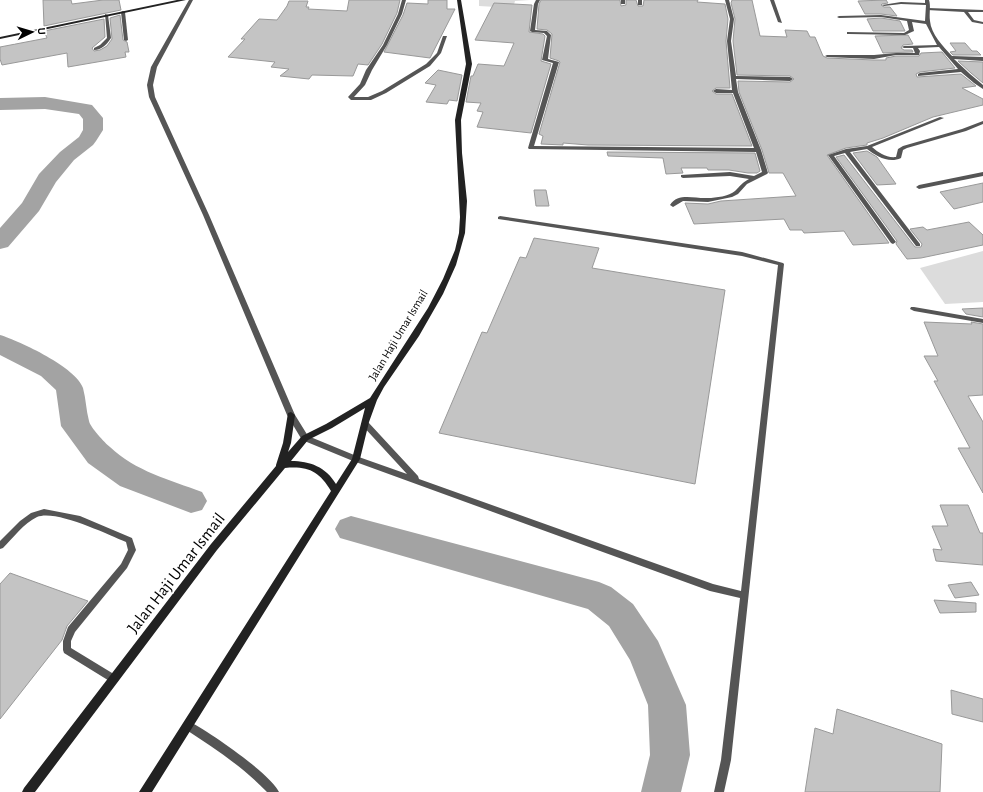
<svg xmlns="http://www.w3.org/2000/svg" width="983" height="792" viewBox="0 0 983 792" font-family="'Alegreya Sans',sans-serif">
	<rect width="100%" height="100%" fill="#fff"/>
	<g fill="#dcdcdc">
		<path d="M 479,0 L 530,0 L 515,1 L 513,8 L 479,6 Z"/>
		<path d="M 983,251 L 983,302 L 945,304 L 920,268 Z"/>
	</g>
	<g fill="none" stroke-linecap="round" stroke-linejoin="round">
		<g fill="#a3a3a3" fill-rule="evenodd">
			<path d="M 45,97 L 92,105 L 103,118 L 103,130 L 96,141 L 93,145 L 74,160 L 56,182 L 39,211 L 8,247 L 0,249 L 0,228 L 22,203 L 39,174 L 60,152 L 79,137 L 83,130 L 83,119 L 79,114 L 45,109 L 0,110 L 0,98 Z"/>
			<path d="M 0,335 C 20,341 77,368 83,388 C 86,399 86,410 89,421 C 90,427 105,443 110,447 C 135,471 170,480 202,492 L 207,501 L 202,510 L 191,513 L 120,486 L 88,463 L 61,426 L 56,390 L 41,376 L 0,355 Z"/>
			<path d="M 351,516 L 599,582 L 611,587 L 633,604 L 658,641 L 686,705 L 690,755 L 681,792 L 641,792 L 650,755 L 648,705 L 630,660 L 609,626 L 588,609 L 340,538 L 335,529 L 340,520 Z"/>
		</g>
	</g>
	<g fill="#c4c4c4" stroke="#999">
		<path d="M 43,0 L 71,0 L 72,4 L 103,0 L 119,0 L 121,10 L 44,26 Z"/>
		<path d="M 349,0 L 400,0 L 397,13 L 382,44 L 368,65 L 358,64 L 353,76 L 312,75 L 309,79 L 280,76 L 289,69 L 271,67 L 275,62 L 228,57 L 245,39 L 241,39 L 259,19 L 277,20 L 287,6 L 289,1 L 308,1 L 306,7 L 309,7 L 308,9 L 347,11 Z"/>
		<path d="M 428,0 L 447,0 L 447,9 L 455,9 L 430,58 L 384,52 L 403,15 L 407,3 L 428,4 Z"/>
		<path d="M 541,0 L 620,0 L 621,6 L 626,5 L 626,0 L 636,0 L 638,6 L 643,6 L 644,0 L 698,0 L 697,2 L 725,4 L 728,19 L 726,41 L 730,88 L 716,88 L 712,91 L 716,94 L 732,94 L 752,146 L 588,145 L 563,143 L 563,145 L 541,144 L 543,136 L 539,134 L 560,62 L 559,61 L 550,58 L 552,34 L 547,30 L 537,29 L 539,4 Z"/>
		<path d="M 732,0 L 752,0 L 760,36 L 787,37 L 785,30 L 807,31 L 810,37 L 815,37 L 823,56 L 827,58 L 874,60 L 886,60 L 886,58 L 896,56 L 919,56 L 921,53 L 942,52 L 955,68 L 920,72 L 916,74 L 917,77 L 961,74 L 976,86 L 962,88 L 983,99 L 983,105 L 933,117 L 883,138 L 867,143 L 867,145 L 846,148 L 827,155 L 889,243 L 853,245 L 844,231 L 804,233 L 802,230 L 790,230 L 784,219 L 694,224 L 685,203 L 708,204 L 721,201 L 796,196 L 783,173 L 769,173 L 762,150 L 739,92 L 738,81 L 790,82 L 794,79 L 790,76 L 737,75 L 733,41 L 735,19 L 731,3 Z"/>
		<path d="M 886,0 L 888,3 L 882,4 L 881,5 L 884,7 L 890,7 L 897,16 L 881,14 L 865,14 L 858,1 Z"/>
		<path d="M 494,3 L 532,5 L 529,32 L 543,34 L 545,36 L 541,61 L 551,64 L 531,133 L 477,127 L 483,112 L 477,111 L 481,103 L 466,102 L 471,76 L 473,76 L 478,64 L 504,66 L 514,43 L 475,40 Z"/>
		<path d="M 120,15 L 123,40 L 127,42 L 129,52 L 125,52 L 126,57 L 68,67 L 67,53 L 2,65 L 0,59 L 0,47 L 47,38 L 44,31 L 104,19 L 105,37 L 92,48 L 94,51 L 100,50 L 107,46 L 112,39 L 110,18 Z"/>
		<path d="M 881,18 L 900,21 L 905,31 L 873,31 L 867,19 Z"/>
		<path d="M 908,35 L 913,44 L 903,45 L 901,48 L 904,50 L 912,50 L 913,52 L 883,53 L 875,36 Z"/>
		<path d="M 950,43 L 965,43 L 972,51 L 977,51 L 981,55 L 953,55 L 950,52 L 956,51 Z"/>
		<path d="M 958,61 L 983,62 L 983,83 L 971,73 Z"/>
		<path d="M 438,70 L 462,75 L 457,101 L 449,100 L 447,104 L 426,102 L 436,85 L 425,83 Z"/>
		<path d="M 867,151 L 877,157 L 896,184 L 877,185 L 853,153 Z"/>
		<path d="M 607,152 L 755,153 L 760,171 L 757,173 L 748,173 L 729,170 L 708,170 L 707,168 L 681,168 L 683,173 L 666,174 L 663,158 L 608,156 Z"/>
		<path d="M 844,155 L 915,247 L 921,247 L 922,244 L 910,229 L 923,227 L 927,230 L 969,222 L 983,235 L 983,245 L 921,258 L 907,259 L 896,244 L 897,241 L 836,157 Z"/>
		<path d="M 983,183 L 983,202 L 954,209 L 940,192 Z"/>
		<path d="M 534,190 L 546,190 L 549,206 L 536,206 Z"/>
		<path d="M 534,238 L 599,248 L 592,268 L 725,290 L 695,484 L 439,433 L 482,332 L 487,333 L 520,257 L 526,258 Z"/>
		<path d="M 983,308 L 983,317 L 966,314 L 962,309 Z"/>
		<path d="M 924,322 L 972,324 L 971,322 L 983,324 L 983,395 L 968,396 L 983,422 L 983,493 L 958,448 L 970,448 L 934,381 L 938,381 L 924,356 L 938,356 Z"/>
		<path d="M 940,505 L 968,505 L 980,533 L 983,533 L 983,565 L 936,561 L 933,549 L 942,550 L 932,526 L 948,526 Z"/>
		<path d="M 10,573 L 88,601 L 67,626 L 62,640 L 0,719 L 0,584 Z"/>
		<path d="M 971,582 L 979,595 L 955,598 L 948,585 Z"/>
		<path d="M 934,600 L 976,603 L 976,612 L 940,613 Z"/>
		<path d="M 951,690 L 983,699 L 983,722 L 952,714 Z"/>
		<path d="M 837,709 L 942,744 L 940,792 L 805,792 L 815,728 L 833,734 Z"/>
	</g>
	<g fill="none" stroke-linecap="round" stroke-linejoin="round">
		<g fill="#555" fill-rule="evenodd">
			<path d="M 928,8 L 983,10 L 983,12 L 968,12 L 974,20 L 983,22 L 983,24 L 972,22 L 964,12 L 927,10 L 926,9 Z"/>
			<path d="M 123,11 L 125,12 L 128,40 L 126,41 L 124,40 L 121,12 Z"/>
			<path d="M 105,14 L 108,15 L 111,38 C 107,44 102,50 94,50 L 94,48 L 100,45 L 107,38 Z"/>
			<path d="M 940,117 L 944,118 L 872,147 C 879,153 886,158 896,157 L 898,149 L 903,146 L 962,129 L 983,121 L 983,124 L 966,131 L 907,148 L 903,150 L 901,158 C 889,164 876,156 867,149 L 850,152 L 920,244 L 920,246 L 916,246 L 845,153 L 834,156 L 896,242 L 893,244 L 891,243 L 828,155 L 846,149 L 867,146 Z"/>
			<path d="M 983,172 L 983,176 L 919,189 L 916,187 L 919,185 Z"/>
			<path d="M 500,216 L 742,252 L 783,263 L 784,264 L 731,760 L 724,792 L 714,792 L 721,760 L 740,598 L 710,591 L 353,461 L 352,459 L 353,457 L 356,456 L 407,474 L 361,424 L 365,421 L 368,422 L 418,476 L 419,479 L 713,584 L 741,591 L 778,265 L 742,256 L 498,219 L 498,217 Z"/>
			<path d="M 44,509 L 80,516 L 132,538 L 136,550 L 127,568 L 75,632 L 71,641 L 71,648 L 117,676 L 119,679 L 117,682 L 114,683 L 111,682 L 64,653 L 63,650 L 63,641 L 68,627 L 121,564 L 128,550 L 126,542 C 107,534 55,509 37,517 C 24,523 13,538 3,548 L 0,549 L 0,541 L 20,521 L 31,513 Z"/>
			<path d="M 188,721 C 206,729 272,775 279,792 L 267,792 C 243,767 214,748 185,729 L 183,726 L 185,723 Z"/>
		</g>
		<g fill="#555" fill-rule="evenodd">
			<path d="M 189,0 L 193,0 L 157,67 L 153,85 L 155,97 L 209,215 L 295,415 L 308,436 L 359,457 L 360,459 L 359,461 L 353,461 L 302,440 L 287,415 L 203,215 L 149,97 L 147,85 L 151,67 Z"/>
			<path d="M 402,0 L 406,0 L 402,14 L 387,45 L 372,70 L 365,85 L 354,97 L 368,97 L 382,91 L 426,64 L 437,53 L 443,36 L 447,36 L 441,53 L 430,66 L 386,93 L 371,100 L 351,100 L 348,97 L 360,84 L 366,70 L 383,45 L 398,14 Z"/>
			<path d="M 536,0 L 540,0 L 538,4 L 535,30 L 547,31 L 551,35 L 548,59 L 559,62 L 534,146 L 754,148 L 733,93 L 716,93 L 713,91 L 716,89 L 732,90 L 727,41 L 730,19 L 725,0 L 729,0 L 734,19 L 731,41 L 736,76 L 790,77 L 793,79 L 790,81 L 736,79 L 738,92 L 761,150 L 768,173 L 767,174 L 747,184 L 738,194 L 732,197 L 708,202 L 683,201 L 673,207 L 670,205 C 678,192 695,199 708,198 C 716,198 729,196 735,191 C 740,186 743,182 749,179 L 730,176 L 683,178 L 681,177 L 681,175 L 730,172 L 754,176 L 762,172 L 756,152 L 529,149 L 528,148 L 553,63 L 542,60 L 547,36 L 544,33 L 532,32 L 530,31 L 534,4 Z"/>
			<rect x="621" y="0" width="4" height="4"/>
			<rect x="638" y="0" width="4" height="5"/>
			<path d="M 770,0 L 774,0 L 782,23 L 778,22 Z"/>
			<path d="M 925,0 L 929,0 C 931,6 929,13 930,21 C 931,34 943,46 952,56 L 983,57 L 983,61 L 954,59 L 970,74 L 983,85 L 983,89 L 974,83 L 961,72 L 918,76 L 918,74 L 920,73 L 958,69 L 939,47 L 918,48 L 920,51 L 919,55 L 896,55 L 874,59 L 827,57 L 825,56 L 827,55 L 874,55 L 896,53 L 915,53 L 913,48 L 904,48 L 902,47 L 904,46 L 937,45 L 926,24 L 912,22 L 914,31 L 905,35 L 849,34 L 847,34 L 847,32 L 904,33 L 909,30 L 907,21 L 881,17 L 839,18 L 837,17 L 839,16 L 881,15 L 925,21 L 926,5 L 901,4 L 884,6 L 882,5 L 901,2 L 925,3 Z"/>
			<path d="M 911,307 L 914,307 L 983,319 L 983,323 L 914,311 L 910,309 Z"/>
		</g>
		<g fill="#222" fill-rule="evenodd">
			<path d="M 177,0 L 186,0 L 0,39 L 0,37 Z"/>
			<path d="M 457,0 L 461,0 L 472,64 L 461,120 L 462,153 L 467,201 L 465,233 L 456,265 L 443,294 L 419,336 L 384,387 L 377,400 L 369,422 L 360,459 L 152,792 L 139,792 L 331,491 C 319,471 308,466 285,468 L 217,550 L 35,792 L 22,792 L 24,788 L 211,544 L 276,466 L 276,465 L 283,443 L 288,413 L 291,412 L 295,415 L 291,443 L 288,452 L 302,436 L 326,424 L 370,398 L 428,308 L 443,279 L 455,250 L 459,233 L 460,217 L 455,120 L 466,64 ZM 365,408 L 352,459 L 336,484 C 326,467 310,461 291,461 L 308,440 L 332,428 Z"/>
		</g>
	</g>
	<g text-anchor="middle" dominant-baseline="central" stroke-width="3.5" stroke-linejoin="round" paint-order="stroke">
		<g font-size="12" fill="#000" stroke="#fff">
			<text transform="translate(398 335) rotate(-59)">Jalan Haji Umar Ismail</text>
		</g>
		<g font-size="17" fill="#000" stroke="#fff">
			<text transform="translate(176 573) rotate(-52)">Jalan Haji Umar Ismail</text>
		</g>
	</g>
	<g transform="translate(32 32) rotate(85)" stroke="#ffffff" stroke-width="3" paint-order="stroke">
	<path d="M0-3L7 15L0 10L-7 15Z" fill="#000000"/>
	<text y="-6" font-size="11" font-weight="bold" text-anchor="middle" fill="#000000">U</text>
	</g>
</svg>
